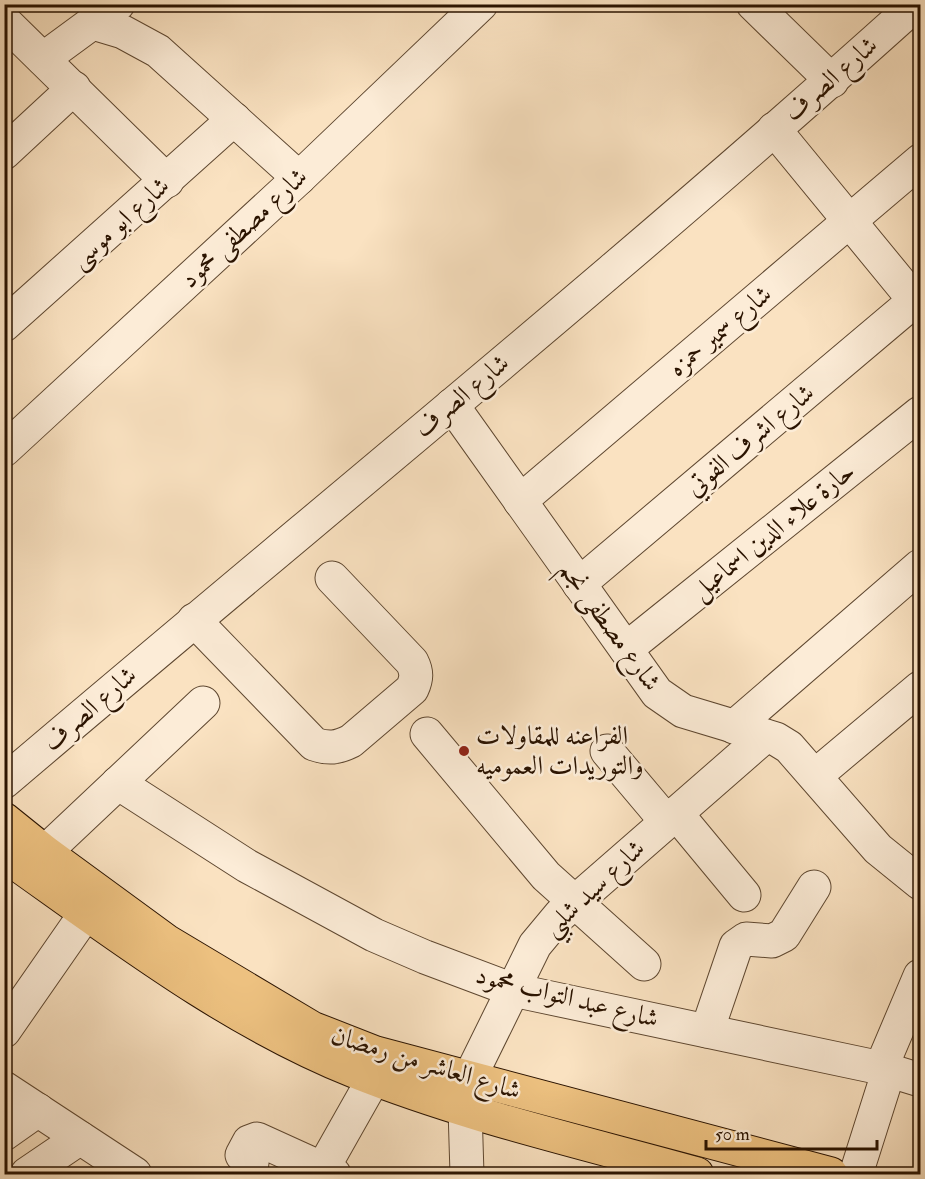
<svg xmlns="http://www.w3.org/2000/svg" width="925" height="1179" viewBox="0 0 925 1179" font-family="'IM FELL Double Pica',Amiri,serif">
	<rect width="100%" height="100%" fill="#fae2c1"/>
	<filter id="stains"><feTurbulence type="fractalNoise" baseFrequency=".00333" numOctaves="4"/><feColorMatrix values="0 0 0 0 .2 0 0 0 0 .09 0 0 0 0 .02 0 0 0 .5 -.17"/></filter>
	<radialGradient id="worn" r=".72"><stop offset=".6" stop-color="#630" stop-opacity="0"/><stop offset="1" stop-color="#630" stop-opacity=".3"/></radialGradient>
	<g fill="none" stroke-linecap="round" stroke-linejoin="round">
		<g stroke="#5e4730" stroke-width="35">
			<g id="minor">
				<path d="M 753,4 L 832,81"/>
				<path d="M 4,21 L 167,181"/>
				<path d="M 93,23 L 123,32 L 158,51 L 299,178"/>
				<path d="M 43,59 L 118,4"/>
				<path d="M 774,129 L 920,307"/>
				<path d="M 4,153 L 74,88"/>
				<path d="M 4,325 L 234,119"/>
				<path d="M 452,405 L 657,693 L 683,711 L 776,739 L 789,747 L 878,849 L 920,883"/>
				<path d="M 4,450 L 299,178 L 481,4"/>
				<path d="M 520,501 L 920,161"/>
				<path d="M 579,584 L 920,296"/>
				<path d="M 194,620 L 314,744 C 329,749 337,748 351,741 L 412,689 C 417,678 417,672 412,662 L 332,578"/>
				<path d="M 626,649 L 920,413"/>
				<path d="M 734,727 L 920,566"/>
				<path d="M 427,734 L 546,876 L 644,964"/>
				<path d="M 607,751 L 666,821"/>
				<path d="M 815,776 L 920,688"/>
				<path d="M 4,782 C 308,523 619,272 916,4"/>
				<path d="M 118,783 L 247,866 L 374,935 L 425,957 L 513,990 L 881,1068 L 920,1080"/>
				<path d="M 676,813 L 744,895"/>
				<path d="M 45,852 L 203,703"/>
				<path d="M 4,1031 L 86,913"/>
				<path d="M 707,1031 L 736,946 L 746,939 L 772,941 L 784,935 L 814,887"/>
				<path d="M 881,1068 L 920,976"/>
				<path d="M 470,1077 L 535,945 L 560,915 L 765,736"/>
				<path d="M 4,1088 L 135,1174"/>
				<path d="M 465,1109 L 467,1174"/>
				<path d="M 4,1134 L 38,1110"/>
				<path d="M 322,1170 L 374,1078"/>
				<path d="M 27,1174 L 80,1138"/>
				<path d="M 246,1174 L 252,1163 L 242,1155 L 249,1142 L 257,1139 L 334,1174"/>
				<path d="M 856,1174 L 889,1070"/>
			</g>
		</g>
		<g stroke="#2a1300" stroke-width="35">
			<g id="major">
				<path d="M 4,819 L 45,852 L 168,942 L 312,1028 L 376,1053 L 831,1174"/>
				<path d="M 4,855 C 116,934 227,1020 354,1071 C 464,1115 582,1142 697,1174"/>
			</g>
		</g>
		<use href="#minor" stroke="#fcecd7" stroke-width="33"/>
		<use href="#major" stroke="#edc180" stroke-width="33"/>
	</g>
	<circle fill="#8f2418" stroke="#fcecd7" stroke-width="2" cx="464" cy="751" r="6"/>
	<g text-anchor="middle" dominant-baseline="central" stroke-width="5" stroke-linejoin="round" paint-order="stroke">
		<g font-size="26" fill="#2a1300" stroke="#fcecd7">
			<text transform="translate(831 79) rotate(-41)">شارع الصرف</text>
			<text transform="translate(120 223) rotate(-42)">شارع ابو موسى</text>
			<text transform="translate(244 228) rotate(-43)">شارع مصطفى محمود</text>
			<text transform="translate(720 331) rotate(-40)">شارع سمير حمزه</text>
			<text transform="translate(462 396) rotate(-40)">شارع الصرف</text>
			<text transform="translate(750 440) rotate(-40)">شارع اشرف الفوتي</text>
			<text transform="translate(773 531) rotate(-39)">حارة علاء الدين اسماعيل</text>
			<text transform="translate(610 626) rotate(54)">شارع مصطفى نجم</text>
			<text transform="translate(90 709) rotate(-41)">شارع الصرف</text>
			<text transform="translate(594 888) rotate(-43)">شارع سيد شلبي</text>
			<text transform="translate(567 997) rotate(14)">شارع عبد التواب محمود</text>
			<text transform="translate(426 1063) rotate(17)">شارع العاشر من رمضان</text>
		</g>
		<g font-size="26" fill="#2a1300" stroke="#fcecd7" text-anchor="start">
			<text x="476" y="736">الفراعنه للمقاولات<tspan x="476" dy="30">والتوريدات العموميه</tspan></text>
		</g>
	</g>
	<rect width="925" height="1179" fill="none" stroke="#fae2c1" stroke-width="24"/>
	<rect x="6" y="6" width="913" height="1167" fill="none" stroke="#2a1300" stroke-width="3"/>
	<rect x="12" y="12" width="901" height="1155" fill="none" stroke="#2a1300" stroke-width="1.5"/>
	<path d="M706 1140v9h171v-9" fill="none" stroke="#2a1300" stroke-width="3"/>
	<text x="715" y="1140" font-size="18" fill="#2a1300" stroke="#fcecd7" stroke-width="4.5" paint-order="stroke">50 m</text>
	<rect width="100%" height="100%" filter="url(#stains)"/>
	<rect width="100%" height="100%" fill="url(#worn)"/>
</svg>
